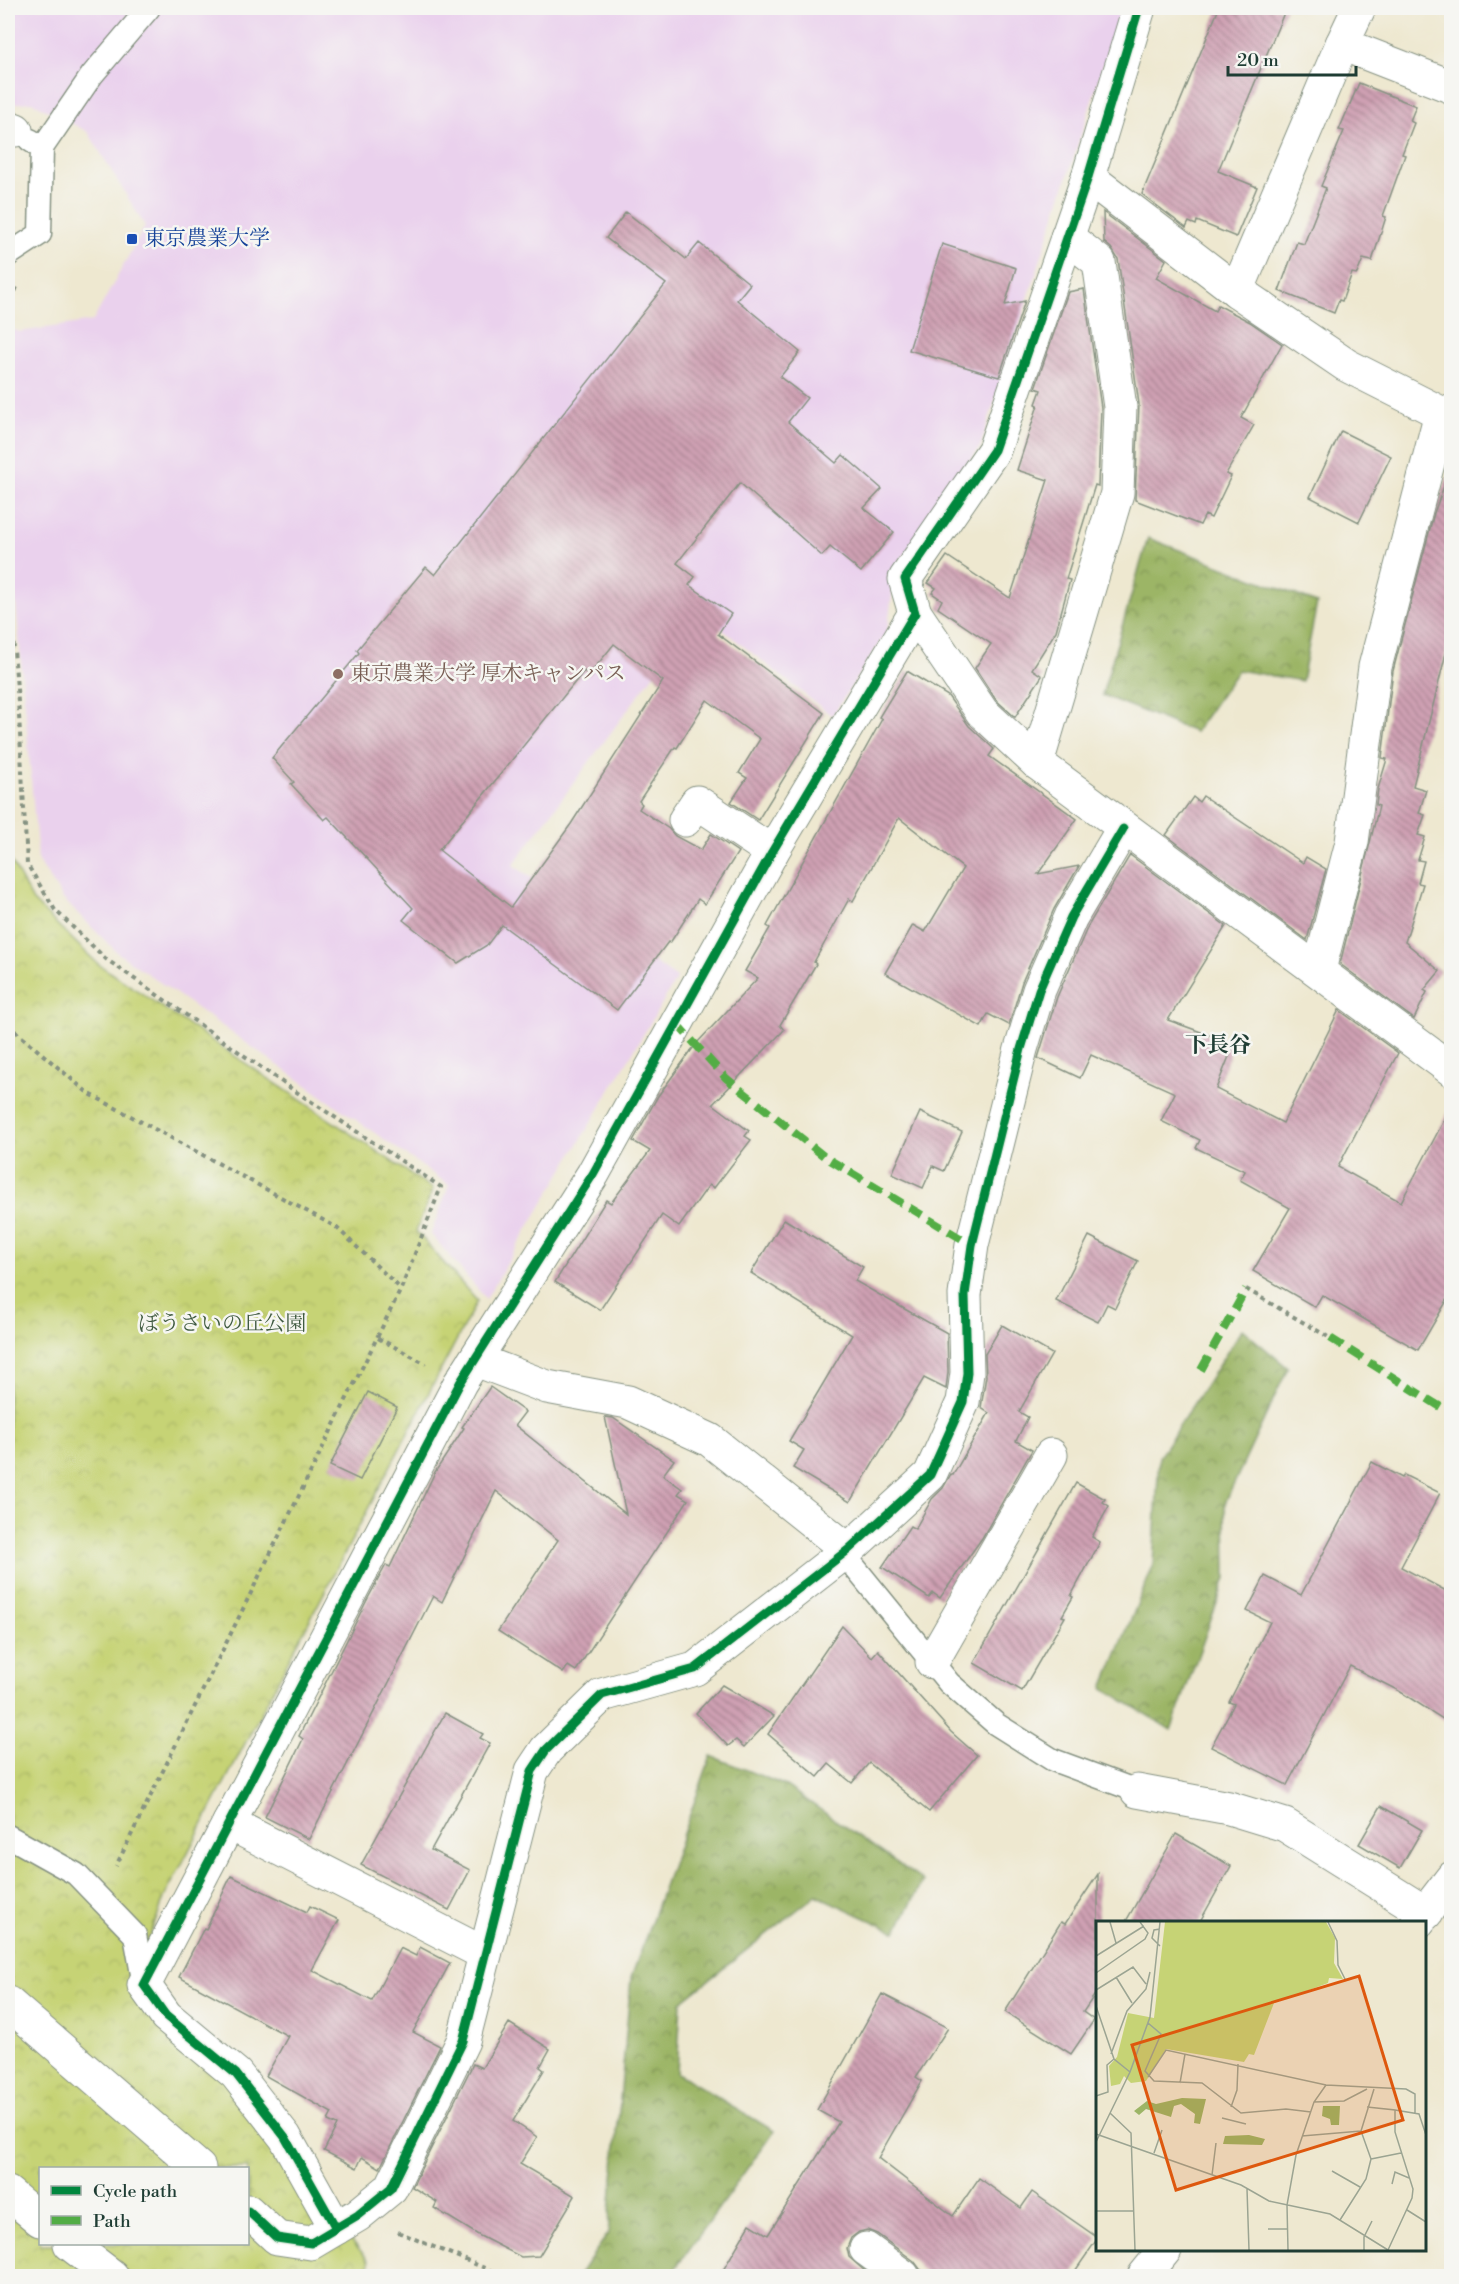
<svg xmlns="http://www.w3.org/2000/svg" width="1459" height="2284" viewBox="0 0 1459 2284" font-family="'Libre Bodoni','Noto Serif JP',serif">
	<defs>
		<pattern id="forest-crowns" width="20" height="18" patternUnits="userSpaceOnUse" patternTransform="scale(1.5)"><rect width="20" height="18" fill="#9cb566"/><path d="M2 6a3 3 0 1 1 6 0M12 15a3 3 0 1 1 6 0" fill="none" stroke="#7f9455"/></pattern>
		<pattern id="park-crowns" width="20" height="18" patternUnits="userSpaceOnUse" patternTransform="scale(1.5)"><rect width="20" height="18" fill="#c6d375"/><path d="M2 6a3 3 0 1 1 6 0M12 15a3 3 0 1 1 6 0" fill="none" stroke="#aab666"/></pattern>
		<pattern id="building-back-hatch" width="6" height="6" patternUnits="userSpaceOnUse" patternTransform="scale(1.5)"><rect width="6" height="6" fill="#cfa0b3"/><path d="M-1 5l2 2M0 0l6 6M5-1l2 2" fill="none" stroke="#a78492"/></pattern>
	</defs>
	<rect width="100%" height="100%" fill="#f6f6f2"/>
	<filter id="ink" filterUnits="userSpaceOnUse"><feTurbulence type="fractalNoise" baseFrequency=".0167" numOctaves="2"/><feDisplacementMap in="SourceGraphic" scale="12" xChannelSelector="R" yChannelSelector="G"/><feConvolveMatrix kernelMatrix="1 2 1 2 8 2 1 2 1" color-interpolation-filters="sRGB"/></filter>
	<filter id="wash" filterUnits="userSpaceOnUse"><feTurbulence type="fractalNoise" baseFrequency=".008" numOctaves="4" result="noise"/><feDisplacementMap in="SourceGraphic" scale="24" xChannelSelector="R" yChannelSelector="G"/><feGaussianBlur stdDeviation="1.35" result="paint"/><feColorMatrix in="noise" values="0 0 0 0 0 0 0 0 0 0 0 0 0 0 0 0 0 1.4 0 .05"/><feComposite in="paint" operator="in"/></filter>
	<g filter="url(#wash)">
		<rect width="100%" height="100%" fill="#eee8d0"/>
		<path fill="#ead1ed" d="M 8,8 L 1122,8 L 980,447 L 896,567 L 887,632 L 832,716 L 700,612 L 513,865 L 677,978 L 486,1299 L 431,1234 L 449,1185 L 118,953 L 63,899 L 38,860 L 8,510 L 8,328 L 20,332 L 93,321 L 145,226 L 88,132 L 32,102 L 8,104 Z"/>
		<g fill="url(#forest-crowns)" stroke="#5e794d" stroke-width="1.5">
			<path d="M 1148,538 L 1317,603 L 1302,681 L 1238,670 L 1195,732 L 1102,695 Z"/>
			<path d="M 1242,1329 L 1288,1368 L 1225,1503 L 1226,1578 L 1171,1730 L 1103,1688 L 1153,1566 L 1159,1457 Z"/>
			<path d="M 711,1756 L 786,1786 L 923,1881 L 896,1932 L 816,1895 L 681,2002 L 677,2073 L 774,2131 L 670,2276 L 578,2276 L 608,2234 L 631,1978 Z"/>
		</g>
		<path fill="url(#park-crowns)" stroke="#728854" stroke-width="1.5" fill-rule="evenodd" d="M 8,835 L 10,859 L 33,901 L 98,964 L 433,1189 L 416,1231 L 477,1301 L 164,1898 L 136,1975 L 226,2078 L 307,2186 L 369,2261 L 367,2276 L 8,2276 ZM 40,2168 L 248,2168 L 248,2244 L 40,2244 Z"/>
		<g id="blocks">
			<g fill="url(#building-back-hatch)" fill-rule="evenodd">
				<path d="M 1219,8 L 1286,8 L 1218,171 L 1257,187 L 1236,237 L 1197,221 L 1196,225 L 1189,222 L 1186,228 L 1142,194 Z"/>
				<path d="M 1359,83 L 1416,106 L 1410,121 L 1414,123 L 1402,154 L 1405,155 L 1383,216 L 1386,217 L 1372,261 L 1363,259 L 1357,274 L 1352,273 L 1342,301 L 1339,300 L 1334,313 L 1279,291 L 1297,242 L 1304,244 L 1326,188 L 1321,186 L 1344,131 L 1339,130 Z"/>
				<path d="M 626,212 L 686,259 L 699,243 L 750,284 L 737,300 L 800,352 L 780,377 L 807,398 L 788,422 L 836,463 L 843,455 L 882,489 L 864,508 L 894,532 L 861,572 L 830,547 L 822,556 L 740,483 L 677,563 L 695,577 L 689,585 L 731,614 L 718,634 L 824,713 L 758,820 L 731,802 L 747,778 L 739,773 L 760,739 L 707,700 L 677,748 L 675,747 L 639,801 L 642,804 L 639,809 L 669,829 L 675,836 L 701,850 L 711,834 L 738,852 L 705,904 L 698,899 L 670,943 L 668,942 L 617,1010 L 502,925 L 487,945 L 458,963 L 403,920 L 413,908 L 328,817 L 324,820 L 291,784 L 294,782 L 272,758 L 359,653 L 357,650 L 426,567 L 435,575 L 666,284 L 606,238 ZM 614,644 L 663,681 L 571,824 L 511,907 L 439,850 L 584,671 L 589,675 Z"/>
				<path d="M 1103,212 L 1166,260 L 1156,278 L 1215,311 L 1218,305 L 1250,322 L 1282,344 L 1241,418 L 1254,425 L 1226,474 L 1231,476 L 1211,518 L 1205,515 L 1200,525 L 1135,500 L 1139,404 L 1118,259 L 1111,248 L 1104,242 Z"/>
				<path d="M 942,244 L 1016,268 L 1005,305 L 1025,301 L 999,377 L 909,350 Z"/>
				<path d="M 1084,289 L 1101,408 L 1098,486 L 1095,485 L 1066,579 L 1070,580 L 1056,631 L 1032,669 L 1042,676 L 1015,717 L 996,700 L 975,668 L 991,644 L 938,608 L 942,600 L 932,593 L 936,588 L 928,583 L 947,556 L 1010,598 L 1048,480 L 1017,470 L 1038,405 L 1036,404 L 1041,390 L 1035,388 L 1068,292 Z"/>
				<path d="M 1341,431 L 1391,456 L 1359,522 L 1310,497 Z"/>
				<path d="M 1447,478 L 1452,479 L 1452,629 L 1413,786 L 1426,790 L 1419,813 L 1425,815 L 1418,835 L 1425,837 L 1418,860 L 1424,861 L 1418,883 L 1423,884 L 1405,942 L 1440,971 L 1424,990 L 1427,992 L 1414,1019 L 1340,964 L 1379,806 L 1376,805 L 1378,789 L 1387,759 L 1382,758 L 1393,671 L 1434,513 Z"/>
				<path d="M 907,671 L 948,696 L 969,726 L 994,749 L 989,756 L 1077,819 L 1038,874 L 1079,866 L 1054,909 L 1022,982 L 1009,1025 L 988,1014 L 981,1027 L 885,973 L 913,925 L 925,932 L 963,868 L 899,818 L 853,901 L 849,899 L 814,962 L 816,964 L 780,1025 L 784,1030 L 713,1104 L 749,1131 L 745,1136 L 751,1140 L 714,1188 L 709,1185 L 679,1227 L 662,1215 L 600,1310 L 555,1282 L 606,1200 L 611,1203 L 650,1151 L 633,1141 L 658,1096 L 696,1044 L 758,978 L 745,971 L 770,928 L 767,926 L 882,719 L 879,717 Z"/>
				<path d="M 1203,796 L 1303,863 L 1306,857 L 1326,869 L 1307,940 L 1166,835 L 1193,797 L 1199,802 Z"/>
				<path d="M 1130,855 L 1226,926 L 1168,1020 L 1234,1044 L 1216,1089 L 1283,1123 L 1339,1010 L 1398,1053 L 1338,1167 L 1401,1202 L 1452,1105 L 1452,1292 L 1418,1350 L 1322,1295 L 1315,1307 L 1253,1271 L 1290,1208 L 1240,1180 L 1245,1171 L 1196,1148 L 1200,1140 L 1161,1121 L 1175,1093 L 1091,1055 L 1080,1078 L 1038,1058 L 1057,997 L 1088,926 Z"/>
				<path d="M 920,1112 L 962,1132 L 944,1171 L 933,1166 L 923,1188 L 892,1174 Z"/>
				<path d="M 784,1219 L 863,1267 L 855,1281 L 947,1333 L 948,1372 L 946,1389 L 924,1378 L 850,1502 L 793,1468 L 804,1450 L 789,1441 L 852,1335 L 751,1273 Z"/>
				<path d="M 1089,1236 L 1138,1261 L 1115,1308 L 1107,1304 L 1098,1322 L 1056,1301 Z"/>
				<path d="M 1002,1325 L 1052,1354 L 1019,1412 L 1028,1417 L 1016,1441 L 1032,1450 L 982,1538 L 940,1598 L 933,1593 L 929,1598 L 882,1567 L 910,1526 L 915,1529 L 932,1499 L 943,1488 L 951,1474 L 953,1475 L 989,1413 L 981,1408 L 986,1376 L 985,1354 Z"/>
				<path d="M 490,1387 L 525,1412 L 515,1425 L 626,1514 L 605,1417 L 613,1418 L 674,1460 L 663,1475 L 682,1489 L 678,1494 L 688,1500 L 576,1671 L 568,1666 L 563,1673 L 498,1631 L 558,1540 L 496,1491 L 442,1602 L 433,1596 L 309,1839 L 265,1817 L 303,1739 L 299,1736 L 366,1602 L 386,1565 L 390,1567 L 435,1472 L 464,1428 L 462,1427 Z"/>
				<path d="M 368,1392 L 397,1407 L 360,1480 L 330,1466 Z"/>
				<path d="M 1372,1462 L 1402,1478 L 1404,1475 L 1440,1493 L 1401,1567 L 1452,1594 L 1452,1725 L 1399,1691 L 1350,1666 L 1287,1785 L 1211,1747 L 1234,1704 L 1229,1702 L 1270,1622 L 1247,1611 L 1265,1576 L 1301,1595 Z"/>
				<path d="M 1076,1483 L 1105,1499 L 1103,1502 L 1109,1506 L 1092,1537 L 1100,1542 L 1071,1596 L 1073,1597 L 1062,1616 L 1065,1617 L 1022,1691 L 974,1663 Z"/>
				<path d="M 842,1626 L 872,1657 L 878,1650 L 951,1732 L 977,1755 L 929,1812 L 869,1763 L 852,1783 L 829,1764 L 818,1777 L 768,1734 Z"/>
				<path d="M 722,1685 L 774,1716 L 744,1747 L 736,1740 L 728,1746 L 696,1713 Z"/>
				<path d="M 445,1713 L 483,1734 L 480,1738 L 490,1743 L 431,1850 L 470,1870 L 449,1910 L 361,1865 Z"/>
				<path d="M 1381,1806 L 1422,1830 L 1400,1868 L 1359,1844 Z"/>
				<path d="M 1176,1834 L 1231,1866 L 1199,1923 L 1125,1923 Z"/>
				<path d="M 1098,1874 L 1098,1990 L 1083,2012 L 1094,2020 L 1071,2054 L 1005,2012 L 1061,1922 L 1065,1924 Z"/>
				<path d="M 231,1876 L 307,1912 L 310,1906 L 339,1920 L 312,1970 L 372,2001 L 400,1948 L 416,1956 L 420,1947 L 450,1963 L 413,2032 L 440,2046 L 380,2168 L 362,2157 L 357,2168 L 324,2151 L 337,2125 L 328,2121 L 332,2113 L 266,2076 L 288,2036 L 179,1977 L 204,1928 L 206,1929 Z"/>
				<path d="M 882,1994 L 948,2028 L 916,2077 L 922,2081 L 878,2158 L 953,2216 L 979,2178 L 1021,2208 L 1032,2192 L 1098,2238 L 1071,2277 L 931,2277 L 920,2269 L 914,2261 L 877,2234 L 867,2230 L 859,2232 L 851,2238 L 847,2248 L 849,2257 L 867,2273 L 864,2277 L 719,2277 L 750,2224 L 768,2235 L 839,2122 L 817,2110 Z"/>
				<path d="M 509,2023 L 550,2049 L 540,2067 L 544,2070 L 513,2121 L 537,2137 L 520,2164 L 575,2196 L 539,2256 L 521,2257 L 480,2236 L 434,2208 L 437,2202 L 412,2187 L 473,2064 L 482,2068 Z"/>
			</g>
		</g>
	</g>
	<g filter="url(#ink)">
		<use href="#blocks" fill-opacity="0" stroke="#869282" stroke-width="1.5"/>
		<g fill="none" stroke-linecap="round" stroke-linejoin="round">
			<g stroke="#869282" stroke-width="25">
				<g id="service">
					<path d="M 42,148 L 92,75 L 149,8"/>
					<path d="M 8,255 L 40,234 L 42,148 L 30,140"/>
					<path d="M 843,1553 L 949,1683 L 996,1724 L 1053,1760 L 1137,1791"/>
					<path d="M 8,1836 L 76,1874 L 135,1935 L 144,1985"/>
				</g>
			</g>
			<g stroke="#869282" stroke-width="35">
				<g id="minor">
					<path d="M 1342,44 L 1359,8"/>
					<path d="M 1088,177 L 1237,291 L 1346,365 L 1441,413 L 1452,413"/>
					<path d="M 1237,291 L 1342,44 L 1452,87"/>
					<path d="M 915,613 L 982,712 L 1037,763 L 1452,1070"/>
					<path d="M 1037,763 L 1117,493 L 1120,407 L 1099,262 L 1067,237"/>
					<path d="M 685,820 L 697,802 L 772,852"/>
					<path d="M 1319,970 L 1352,842 L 1375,667 L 1441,413"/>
					<path d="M 476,1360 L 547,1387 L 628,1402 L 710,1440 L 848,1550"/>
					<path d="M 932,1662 L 1051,1455"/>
					<path d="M 1137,1791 L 1229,1808 L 1285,1825 L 1426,1913"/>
					<path d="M 229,1823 L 485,1954"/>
					<path d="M 8,2003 L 199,2168"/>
					<path d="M 248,2211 L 277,2238 L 311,2243 L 358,2215 L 391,2188 L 463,2041 L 532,1771 L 546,1750 L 602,1695 L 695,1669 L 848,1550 L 930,1475 L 963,1402 L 967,1373 L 965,1295 L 972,1245 L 1021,1049 L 1039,990 L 1071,917 L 1123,829"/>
					<path d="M 336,2228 L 285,2137 L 236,2074 L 166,2016 L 144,1985 L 460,1383 L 593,1174 L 772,852 L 915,613 L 905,579 L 994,450 L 1088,177 L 1139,8"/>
					<path d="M 866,2249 L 903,2276"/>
				</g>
			</g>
			<g stroke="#869282" stroke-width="35">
				<g id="tertiary">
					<path d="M 8,127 L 16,130"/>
					<path d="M 1418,1922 L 1452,1878"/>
					<path d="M 8,2193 L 40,2220"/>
					<path d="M 70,2244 L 112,2276"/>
					<path d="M 1144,2276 L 1165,2250"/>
				</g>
			</g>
			<g stroke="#869282" stroke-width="4" stroke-dasharray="4.5 4.5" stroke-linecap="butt">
				<path d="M 8,308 L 17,287"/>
				<path d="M 8,572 L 19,715 L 27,864 L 55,910 L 106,959 L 289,1087 L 441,1187 L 401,1289 L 116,1866"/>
				<path d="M 8,1025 L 88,1093 L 336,1227 L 401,1289"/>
				<path d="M 1246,1289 L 1330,1338"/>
				<path d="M 378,1338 L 426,1364"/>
				<path d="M 398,2232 L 504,2276"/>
			</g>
			<use href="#service" stroke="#fff" stroke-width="22"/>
			<use href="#minor" stroke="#fff" stroke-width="33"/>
			<use href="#tertiary" stroke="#fff" stroke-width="33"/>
			<g stroke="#52ad45" stroke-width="8" stroke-dasharray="15 8" stroke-linecap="butt">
				<path d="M 676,1023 L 726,1078 L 825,1157 L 972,1245"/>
				<path d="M 1330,1338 L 1452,1414"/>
				<path d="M 1201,1370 L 1246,1289"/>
			</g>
			<g stroke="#f6f6f2" stroke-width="13">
				<g id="cycleway">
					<path d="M 248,2211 L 277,2238 L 311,2243 L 358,2215 L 391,2188 L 463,2041 L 532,1771 L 546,1750 L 602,1695 L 695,1669 L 848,1550 L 930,1475 L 963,1402 L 967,1373 L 965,1295 L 972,1245 L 1021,1049 L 1039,990 L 1071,917 L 1123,829"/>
					<path d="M 336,2228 L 285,2137 L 236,2074 L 166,2016 L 144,1985 L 460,1383 L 593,1174 L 772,852 L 915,613 L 905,579 L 994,450 L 1088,177 L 1139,8"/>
				</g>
			</g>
			<use href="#cycleway" stroke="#00873e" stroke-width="9"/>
		</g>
	</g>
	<rect fill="#1a4fb4" stroke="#f6f6f2" stroke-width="2" x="126" y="233" width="12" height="12" rx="3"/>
	<circle fill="#8d6e63" stroke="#f6f6f2" stroke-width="2" cx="338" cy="674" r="6"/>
	<g text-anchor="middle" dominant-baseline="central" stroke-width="5" stroke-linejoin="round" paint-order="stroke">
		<g font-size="21" fill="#164399" stroke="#f6f6f2" text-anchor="start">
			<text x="144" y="239">東京農業大学</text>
		</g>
		<g font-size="21" fill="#785e54" stroke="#f6f6f2" text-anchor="start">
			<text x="350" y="674">東京農業大学 厚木キャンパス</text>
		</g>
		<g font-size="21" fill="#405b41" stroke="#f6f6f2">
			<text x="222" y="1324">ぼうさいの丘公園</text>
		</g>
		<g font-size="22" font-weight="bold" fill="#1f3d34" stroke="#f6f6f2">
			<text x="1218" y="1045">下長谷</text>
		</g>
	</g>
	<g transform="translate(1096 1921)">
		<rect width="330" height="330" fill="#eee8d0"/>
		<path d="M 86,177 L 110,178 L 104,203 L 98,202 L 99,193 L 85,183 L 78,185 L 75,196 L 50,188 L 43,194 L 38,190 L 51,180 L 60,183 ZM 227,185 L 244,185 L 243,204 L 235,204 L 234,198 L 226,195 ZM 153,214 L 169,218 L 166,224 L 127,223 L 129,215 Z" fill="#9cb566"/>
		<path d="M 69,1 L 230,1 L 239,17 L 238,42 L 247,58 L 233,57 L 232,62 L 178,82 L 158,134 L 153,133 L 148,141 L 70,128 L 50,160 L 35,162 L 28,155 L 24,163 L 15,165 L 13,145 L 21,136 L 32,92 L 58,97 Z" fill="#c6d375"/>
		<path fill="none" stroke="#9ba492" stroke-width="1.5" d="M 14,1 L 20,22M 232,1 L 241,20 L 242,44 L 250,60M 64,8 L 58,9 L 56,17 L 64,25M 0,35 L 48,5M 0,52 L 49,18 L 52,12 L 44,1M 20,56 L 36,82M 0,69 L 37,46 L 50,63M 0,85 L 18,138 L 34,151M 52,102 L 65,113 L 49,150 L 58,160 L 106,162 L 145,192 L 190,188 L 215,191M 15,133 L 31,90 L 50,68 L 54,51M 52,156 L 70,129 L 230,164 L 310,168 L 319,173 L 319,192M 84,162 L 89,133M 0,175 L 12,171 L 11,144 L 18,138M 218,181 L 248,180 L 271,168M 135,186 L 141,169 L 142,143M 271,186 L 299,189 L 299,211 L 317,268 L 316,277 L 292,329M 299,189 L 323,193 L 330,214M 14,192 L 35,212 L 39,329M 126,197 L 150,203M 0,213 L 145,264 L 173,280 L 234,293 L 292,329M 206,215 L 265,210M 0,221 L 34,151 L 54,96 L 64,1M 58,232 L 66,209M 275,238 L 305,232M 236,250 L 264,266M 116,254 L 120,222M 296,263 L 299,251 L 313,257M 151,268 L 153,329M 311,289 L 330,301M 0,290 L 37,290M 244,299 L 270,258 L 275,238 L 265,210 L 278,168M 172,308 L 191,308M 192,329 L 191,284 L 200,234 L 218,181 L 230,164M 268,329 L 268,316 L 276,300"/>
		<path fill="#de580e" fill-opacity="0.15" stroke="#de580e" stroke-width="3" d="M 263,55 L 307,199 L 80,269 L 36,124 Z"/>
		<rect width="330" height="330" fill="none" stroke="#1f3d34" stroke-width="3"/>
	</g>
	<rect width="1459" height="2284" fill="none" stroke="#f6f6f2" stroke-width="30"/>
	<rect x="39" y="2167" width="210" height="78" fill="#f6f6f2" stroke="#a0aca6" stroke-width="1.5"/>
	<rect x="51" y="2186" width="30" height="9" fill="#00873e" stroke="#a0aca6" stroke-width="1.5"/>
	<text x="93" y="2197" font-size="18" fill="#1f3d34">Cycle path</text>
	<rect x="51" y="2216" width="30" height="9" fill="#52ad45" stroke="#a0aca6" stroke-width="1.5"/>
	<text x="93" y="2227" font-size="18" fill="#1f3d34">Path</text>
	<path d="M1228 66v9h128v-9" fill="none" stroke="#1f3d34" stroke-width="3"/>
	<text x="1237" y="66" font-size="18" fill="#1f3d34" stroke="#f6f6f2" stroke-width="4.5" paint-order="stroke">20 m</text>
</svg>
